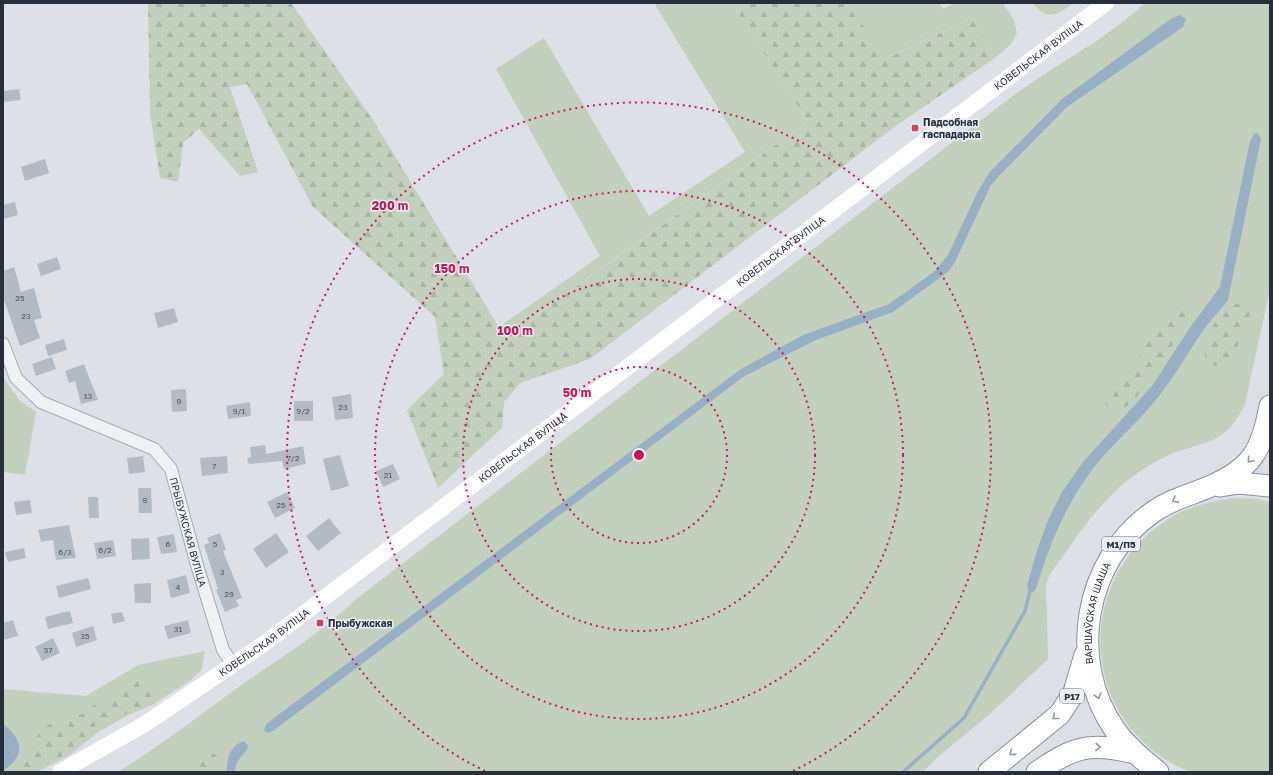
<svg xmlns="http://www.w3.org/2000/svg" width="1273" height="775" viewBox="0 0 1273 775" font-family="'Golos Text',sans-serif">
	<defs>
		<pattern id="forest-firs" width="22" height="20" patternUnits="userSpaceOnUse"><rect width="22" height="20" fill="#c3d0be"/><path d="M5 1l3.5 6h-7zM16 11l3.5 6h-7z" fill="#a8b3a4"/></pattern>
	</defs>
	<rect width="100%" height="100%" fill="#dde1e7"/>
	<g fill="#c3d0be">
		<path d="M 654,3 L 732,3 L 808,122 L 504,337 L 499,327 L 600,256 L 496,69 L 544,38 L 649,216 L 745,152 Z"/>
		<path d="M 848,3 L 939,3 L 943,9 L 954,3 L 1003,3 L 1014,20 L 1017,33 L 1011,44 L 995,58 L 971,18 L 885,59 Z"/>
		<path d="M 1033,3 L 1073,3 C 1058,15 1047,22 1033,3 Z"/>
		<path d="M 1145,3 L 1270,3 L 1270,289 L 1245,404 C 1223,450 1201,439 1163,458 C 1119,479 1090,516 1064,555 C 1058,563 1047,576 1046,586 C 1045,593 1046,601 1047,608 C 1047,625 1048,642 1048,659 L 990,714 L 939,756 L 923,772 L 118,772 C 160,746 200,715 240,686 C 280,658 320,634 355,600 L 1010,98 C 1054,65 1104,41 1145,3 Z"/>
		<path d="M 3,377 L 20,401 L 36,412 L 25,475 L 3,472 Z"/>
		<path d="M 1233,498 L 1257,499 L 1270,502 L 1270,772 C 1250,772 1230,772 1209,772 C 1203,772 1194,773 1188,771 C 1163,762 1140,742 1125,721 C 1080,655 1099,565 1165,521 C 1185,507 1209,502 1233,498 Z"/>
		<path d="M 205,651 L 202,669 L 191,680 L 154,704 L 127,716 L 98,732 L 70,755 L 37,772 L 3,772 L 3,689 L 86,696 L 138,665 Z"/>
	</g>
	<g fill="url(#forest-firs)">
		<path d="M 148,3 L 291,3 L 373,120 L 505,337 L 808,122 L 732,3 L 848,3 L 886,59 L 971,18 L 995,58 L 897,125 L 590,359 L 520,383 L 504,402 L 502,428 L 438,488 L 407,410 L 444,374 L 435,317 L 313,207 L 247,84 L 230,87 L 258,172 L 240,176 L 199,129 L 183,143 L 178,182 L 160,178 L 150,113 Z"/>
		<path d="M 1236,304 L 1246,305 L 1250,312 C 1249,321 1245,328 1241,336 C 1236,350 1233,370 1213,365 L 1205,357 C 1202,339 1219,309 1236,304 Z"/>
		<path d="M 1184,308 L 1191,313 L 1192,317 L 1135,399 L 1122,410 L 1110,409 C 1105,405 1103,400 1105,393 C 1110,380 1125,374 1134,364 C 1151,345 1155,316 1184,308 Z"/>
		<path d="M 138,678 C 144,678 148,679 151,684 C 168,709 113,715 101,722 C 89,729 83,742 72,750 C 61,758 47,763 34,770 C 28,771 24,771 20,766 L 23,755 L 44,728 L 53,722 L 83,714 L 95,704 Z"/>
		<path d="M 212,753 L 216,755 L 220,772 L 188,772 C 195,764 201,756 212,753 Z"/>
	</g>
	<g fill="#98b0c6">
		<path d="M 1180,15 L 1186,19 L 1183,27 L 1067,107 L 999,176 L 991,185 L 955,262 L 949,271 L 893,312 L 816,340 L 743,377 L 273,731 L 268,733 L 264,731 L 266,724 L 741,369 L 803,335 L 889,304 L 935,271 L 948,255 L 978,191 L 989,173 L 1062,99 L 1172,18 Z"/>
		<path d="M 1258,133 L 1261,139 L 1228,300 C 1222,309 1214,316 1207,325 C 1189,350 1175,377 1155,401 C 1138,422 1117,440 1099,461 C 1068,499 1050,542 1036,589 L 1033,592 L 1029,592 L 1027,586 L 1037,550 L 1048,520 L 1062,492 L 1083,462 L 1152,386 L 1189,329 L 1220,287 L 1250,141 L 1254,134 Z"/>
		<path d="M 3,724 C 22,738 27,757 3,770 Z"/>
		<path d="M 244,741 L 248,746 C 246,756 236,756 235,772 L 227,772 C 226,760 230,745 244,741 Z"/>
	</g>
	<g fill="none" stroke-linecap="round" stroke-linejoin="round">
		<path stroke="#98b0c6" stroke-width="3.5" d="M 903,772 L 964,718 L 1025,611 L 1031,587"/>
	</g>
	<g fill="#b4bac3">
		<path d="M 19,89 L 21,100 L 3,102 L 3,91 Z"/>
		<path d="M 45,159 L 49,173 L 25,181 L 21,167 Z"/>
		<path d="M 15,202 L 18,215 L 3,219 L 3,205 Z"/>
		<path d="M 57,257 L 61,269 L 41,276 L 37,264 Z"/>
		<path d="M 14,267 L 21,292 L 34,288 L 42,318 L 34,320 L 40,338 L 20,346 L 3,297 L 3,271 Z"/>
		<path d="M 174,308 L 178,322 L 158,328 L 154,313 Z"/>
		<path d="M 64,339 L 67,350 L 48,356 L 45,345 Z"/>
		<path d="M 52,357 L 56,369 L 36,376 L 32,364 Z"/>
		<path d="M 84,364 L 98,400 L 81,404 L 75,381 L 69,383 L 65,371 Z"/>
		<path d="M 186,389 L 187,411 L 172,412 L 171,390 Z"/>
		<path d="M 351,394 L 353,418 L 335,420 L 332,397 Z"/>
		<rect x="294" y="401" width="19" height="20"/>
		<path d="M 250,402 L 251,416 L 228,419 L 226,406 Z"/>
		<path d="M 265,445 L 266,454 L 303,446 L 306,464 L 284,469 L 282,461 L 249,464 L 247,458 L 251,457 L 250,447 Z"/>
		<path d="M 340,455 L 349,486 L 331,491 L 323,459 Z"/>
		<path d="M 143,456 L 145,472 L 129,474 L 127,458 Z"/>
		<path d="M 227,456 L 228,473 L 202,476 L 200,458 Z"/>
		<path d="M 393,464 L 400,479 L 383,487 L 376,471 Z"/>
		<path d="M 138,488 L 151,488 L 152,513 L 139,513 Z"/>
		<path d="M 287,492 L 295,508 L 275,518 L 267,502 Z"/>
		<path d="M 88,497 L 98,497 L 99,518 L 89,518 Z"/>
		<path d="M 30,500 L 32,513 L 16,515 L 14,502 Z"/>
		<path d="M 329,518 L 341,533 L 318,551 L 306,536 Z"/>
		<path d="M 69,525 L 76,558 L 56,560 L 53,540 L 41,542 L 38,530 Z"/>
		<path d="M 220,533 L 226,550 L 223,551 L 242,598 L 236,600 L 239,606 L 225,612 L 216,590 L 218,589 L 204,545 L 209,543 L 207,538 Z"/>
		<path d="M 276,533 L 289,552 L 266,568 L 253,549 Z"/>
		<path d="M 174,534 L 177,552 L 161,554 L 157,537 Z"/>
		<path d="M 149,538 L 150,559 L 132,560 L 131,539 Z"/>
		<path d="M 113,540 L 116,556 L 97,559 L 94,543 Z"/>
		<path d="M 24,548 L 26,558 L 8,562 L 5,552 Z"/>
		<path d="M 186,575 L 190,593 L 171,598 L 167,580 Z"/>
		<path d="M 88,578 L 91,589 L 59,598 L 56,586 Z"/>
		<path d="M 151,583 L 151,603 L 135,603 L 134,584 Z"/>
		<path d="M 70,611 L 73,623 L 48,629 L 45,617 Z"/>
		<path d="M 122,612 L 125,621 L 113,624 L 111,614 Z"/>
		<path d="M 13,620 L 18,636 L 3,640 L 3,623 Z"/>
		<path d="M 188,620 L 191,633 L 168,639 L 164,626 Z"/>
		<path d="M 93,626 L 97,640 L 76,647 L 72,633 Z"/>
		<path d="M 53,638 L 60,653 L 42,661 L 35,647 Z"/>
	</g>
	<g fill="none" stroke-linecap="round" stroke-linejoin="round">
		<g stroke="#a3a8b1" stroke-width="14">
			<g id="street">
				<path id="s1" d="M 3,344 L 16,378 L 41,402 L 154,449 L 171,469 L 197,565 L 223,650 L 233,664"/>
			</g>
		</g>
		<g stroke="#858f9d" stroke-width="23">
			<g id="highway">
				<path d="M 1220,486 L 1239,483 L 1270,486"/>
				<path d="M 989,772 L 1060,714 L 1074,692 L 1085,655"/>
				<path d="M 1037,772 C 1075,746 1090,742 1135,753"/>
				<path id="s3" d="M 1158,772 C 1142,759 1127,747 1115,730 C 1067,661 1084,560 1153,512 C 1173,498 1191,495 1211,486 C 1253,468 1262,449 1270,406"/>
			</g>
		</g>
		<use href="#street" stroke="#eff2f5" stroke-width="12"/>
		<path stroke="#fff" stroke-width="16" id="s2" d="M 60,772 L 145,724 L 265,643 L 1106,3"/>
		<use href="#highway" stroke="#fff" stroke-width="21"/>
	</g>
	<defs><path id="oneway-chevron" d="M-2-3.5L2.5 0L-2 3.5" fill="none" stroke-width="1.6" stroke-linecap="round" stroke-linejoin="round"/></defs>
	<g stroke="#93979e">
		<use href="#oneway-chevron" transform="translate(1250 460) rotate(131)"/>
		<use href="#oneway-chevron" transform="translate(1175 500) rotate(151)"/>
		<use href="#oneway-chevron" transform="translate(1098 696) rotate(72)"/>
		<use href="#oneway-chevron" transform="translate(1055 717) rotate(141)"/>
		<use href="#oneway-chevron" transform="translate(1098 747) rotate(1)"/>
		<use href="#oneway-chevron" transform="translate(1012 753) rotate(139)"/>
	</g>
	<g fill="none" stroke="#c2185b" stroke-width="2" stroke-dasharray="2 4">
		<circle cx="639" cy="455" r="88"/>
		<circle cx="639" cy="455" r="176"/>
		<circle cx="639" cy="455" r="264"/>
		<path d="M485 771A352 352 0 1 1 793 771"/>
	</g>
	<g fill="#ca445b" stroke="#ecf0f4" stroke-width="1.5">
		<rect x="911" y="124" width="8" height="8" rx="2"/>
		<rect x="316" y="619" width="8" height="8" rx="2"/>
	</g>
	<g text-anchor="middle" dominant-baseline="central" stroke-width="3" stroke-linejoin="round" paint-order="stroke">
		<g font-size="8" fill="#4a525e">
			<text x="20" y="298">25</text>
			<text x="26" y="316">23</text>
			<text x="88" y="396">13</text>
			<text x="179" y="401">9</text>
			<text x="343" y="407">23</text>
			<text x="239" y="411">9/1</text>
			<text x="303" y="411">9/2</text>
			<text x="293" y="458">7/2</text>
			<text x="214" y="466">7</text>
			<text x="388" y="475">21</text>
			<text x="145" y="500">8</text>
			<text x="281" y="505">25</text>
			<text x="168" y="544">6</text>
			<text x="215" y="544">5</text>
			<text x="105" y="550">6/2</text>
			<text x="65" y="552">6/3</text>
			<text x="222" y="572">3</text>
			<text x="178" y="587">4</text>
			<text x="229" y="594">29</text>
			<text x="178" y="629">31</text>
			<text x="85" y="636">35</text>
			<text x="48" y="650">37</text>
		</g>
		<g fill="#ecf0f4" stroke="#626974" stroke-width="1">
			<rect x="1102" y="537" width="38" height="14" rx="3"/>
			<rect x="1060" y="689" width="24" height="14" rx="3"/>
		</g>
		<g font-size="9" font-weight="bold" fill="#272f3d">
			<text x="1121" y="544">М1/П5</text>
			<text x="1072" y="696">Р17</text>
		</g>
		<g font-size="10" fill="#272f3d" stroke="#ecf0f4">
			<text stroke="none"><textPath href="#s2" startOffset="1214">КОВЕЛЬСКАЯ ВУЛІЦА</textPath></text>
			<text stroke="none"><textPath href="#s2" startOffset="890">КОВЕЛЬСКАЯ ВУЛІЦА</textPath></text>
			<text stroke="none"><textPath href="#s2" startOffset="566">КОВЕЛЬСКАЯ ВУЛІЦА</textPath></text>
			<text stroke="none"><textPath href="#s1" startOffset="285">ПРЫБУЖСКАЯ ВУЛІЦА</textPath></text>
			<text stroke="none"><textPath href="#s3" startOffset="184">ВАРШАЎСКАЯ ШАША</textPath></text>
			<text stroke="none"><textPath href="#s2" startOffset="242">КОВЕЛЬСКАЯ ВУЛІЦА</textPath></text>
		</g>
		<g font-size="10" font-weight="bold" fill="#272f3d" stroke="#ecf0f4" text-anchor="start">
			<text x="923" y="122">Падсобная<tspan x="923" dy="12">гаспадарка</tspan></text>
			<text x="328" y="623">Прыбужская</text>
		</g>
	</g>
	<circle cx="639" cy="455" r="6" fill="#c2185b" stroke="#ecf0f4" stroke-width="2"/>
	<g font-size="12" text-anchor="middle" font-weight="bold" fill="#c2185b" stroke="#ecf0f4" stroke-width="3" stroke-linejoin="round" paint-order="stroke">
		<text x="390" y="210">200 m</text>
		<text x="452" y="273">150 m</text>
		<text x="515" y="335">100 m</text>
		<text x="577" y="397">50 m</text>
	</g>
	<rect width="1273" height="775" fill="none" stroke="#272f3d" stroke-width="8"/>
</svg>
